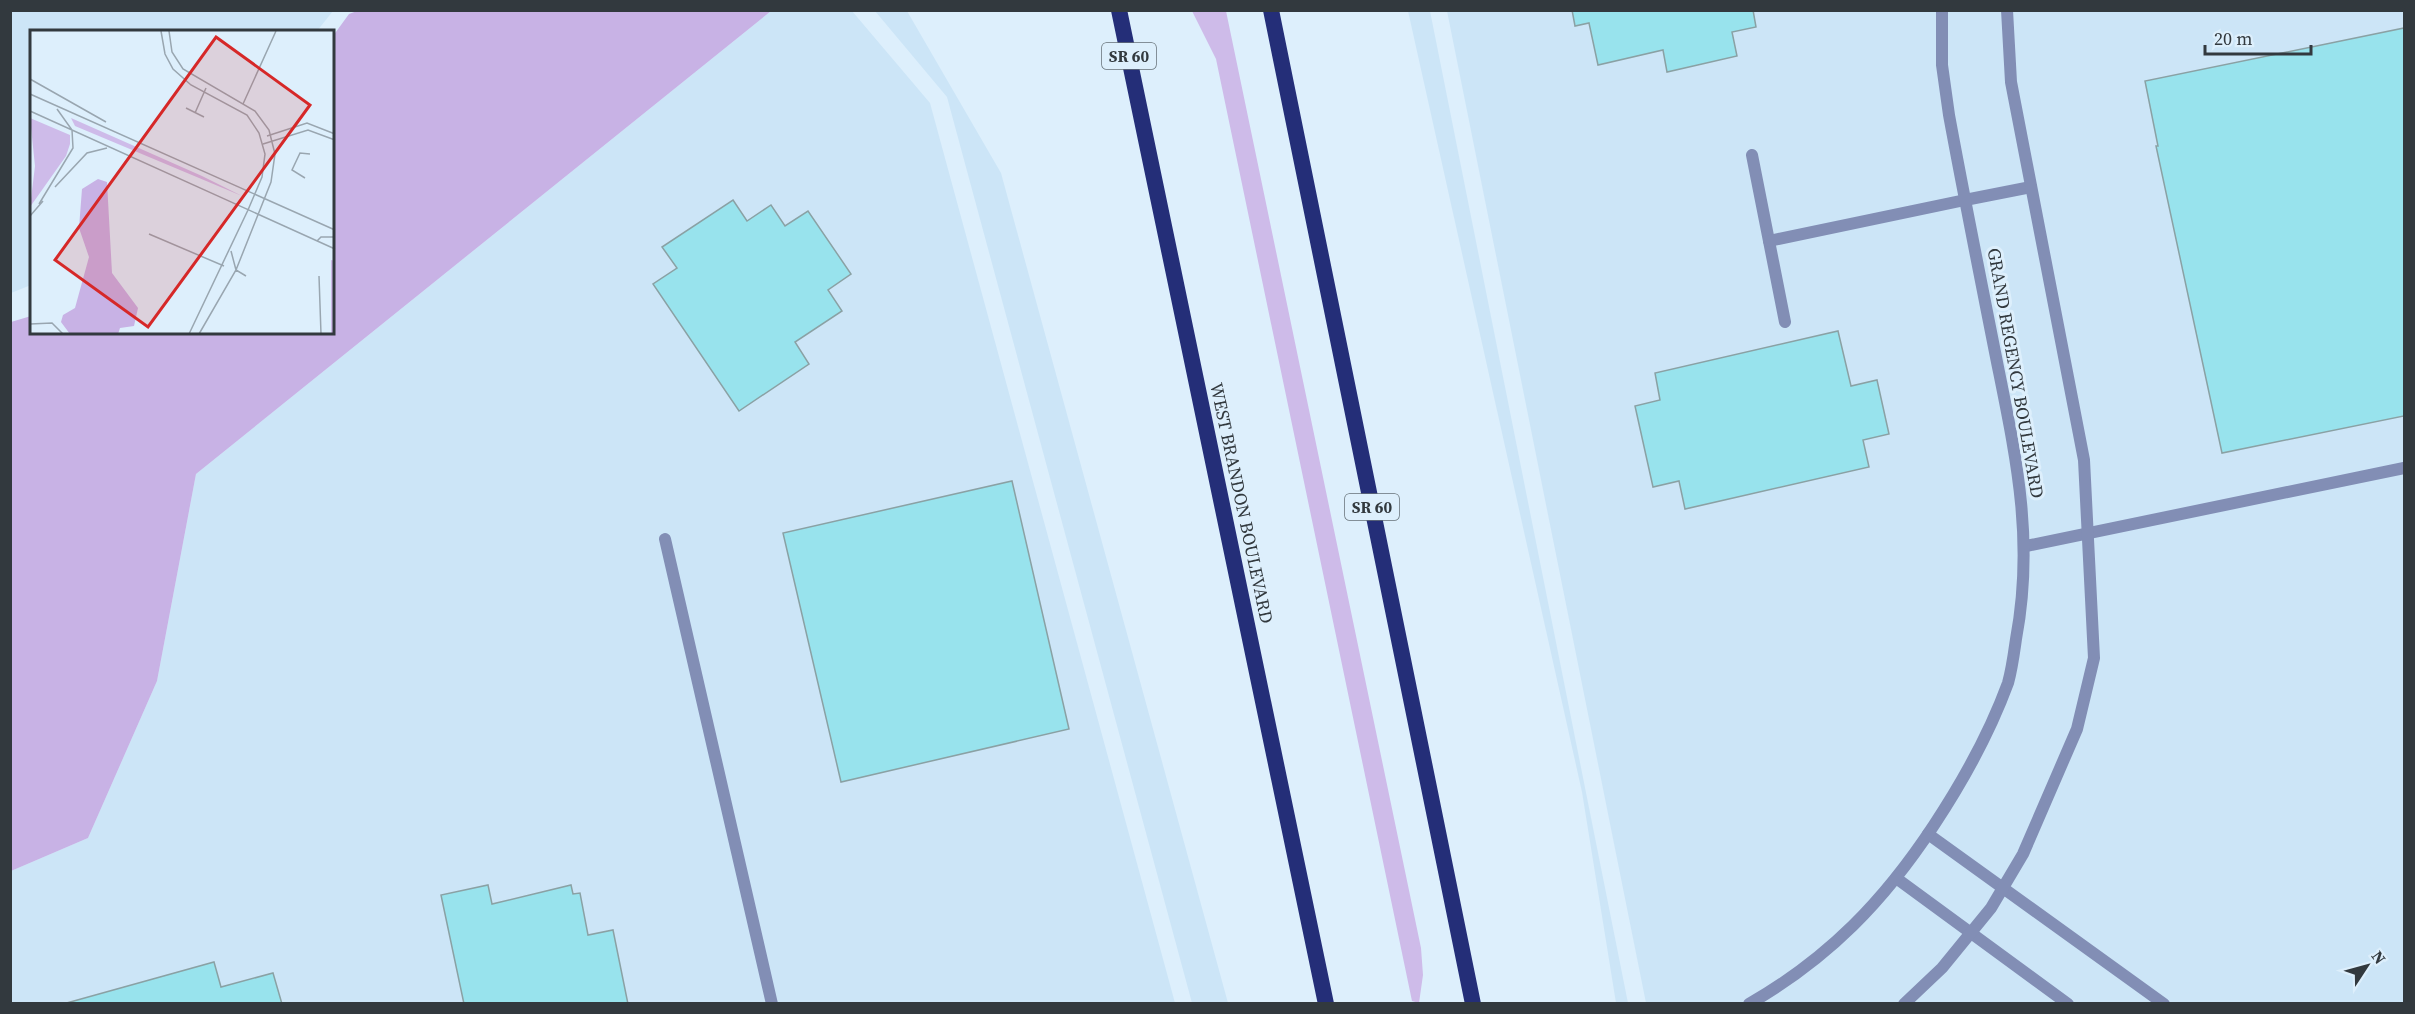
<svg xmlns="http://www.w3.org/2000/svg" width="2415" height="1014" viewBox="0 0 2415 1014" font-family="'Source Serif 4',serif">
	<rect width="100%" height="100%" fill="#ddeffc"/>
	<g fill="#cce5f7">
		<path d="M 11,10 L 333,10 L 333,11 L 317,31 L 32,32 L 31,285 L 11,293 Z"/>
		<path d="M 771,11 L 852,11 L 930,103 L 1175,1003 L 11,1004 L 11,871 L 88,838 L 157,681 L 196,474 Z"/>
		<path d="M 875,11 L 907,11 L 1001,173 L 1228,1003 L 1192,1003 L 947,97 Z"/>
		<path d="M 1408,11 L 1430,11 L 1628,1003 L 1616,1003 L 1582,792 Z"/>
		<path d="M 1447,11 L 2404,11 L 2404,1003 L 1646,1003 Z"/>
	</g>
	<path fill="#cebbe9" d="M 1192,11 L 1226,11 L 1421,948 L 1423,975 L 1419,1003 L 1412,1001 L 1216,59 Z"/>
	<path fill="#c8b2e5" d="M 357,11 L 771,11 L 196,474 L 157,681 L 88,838 L 11,871 L 11,322 L 31,316 L 32,333 L 333,333 L 333,36 L 349,14 Z"/>
	<g fill="#98e3ed" stroke="#8aa1a4" stroke-width="1.5">
		<path d="M 1572,10 L 1753,10 L 1756,27 L 1732,32 L 1737,56 L 1667,72 L 1663,50 L 1598,65 L 1589,23 L 1575,26 Z"/>
		<path d="M 2404,28 L 2404,416 L 2222,453 L 2156,146 L 2158,146 L 2145,81 Z"/>
		<path d="M 733,200 L 747,221 L 771,205 L 785,226 L 808,211 L 851,274 L 828,290 L 842,311 L 795,342 L 809,364 L 739,411 L 653,284 L 677,268 L 662,247 Z"/>
		<path d="M 1838,331 L 1851,386 L 1877,380 L 1889,434 L 1863,440 L 1869,467 L 1685,509 L 1679,481 L 1653,487 L 1635,406 L 1660,400 L 1655,373 Z"/>
		<path d="M 1012,481 L 1069,729 L 841,782 L 783,533 Z"/>
		<path d="M 488,885 L 492,904 L 571,885 L 573,894 L 580,893 L 588,935 L 613,930 L 628,1004 L 464,1004 L 441,895 Z"/>
		<path d="M 214,962 L 221,987 L 273,973 L 282,1004 L 63,1004 Z"/>
	</g>
	<g fill="none" stroke-linecap="round" stroke-linejoin="round">
		<g stroke="#828eb5" stroke-width="12">
			<path d="M 1752,155 L 1785,322"/>
			<path d="M 1769,241 L 1965,200"/>
			<path d="M 665,539 L 772,1004"/>
			<path d="M 2026,546 L 2404,468"/>
			<path d="M 1928,834 L 2164,1004"/>
			<path d="M 1896,878 L 2068,1004"/>
		</g>
		<g stroke="#828eb5" stroke-width="12">
			<path d="M 1965,200 L 2031,187"/>
			<path d="M 1749,1004 C 1829,958 1884,901 1934,825 C 1963,781 1990,732 2008,683 C 2012,669 2014,653 2016,639 C 2036,533 2013,444 1993,342 C 1978,266 1963,191 1949,115 L 1942,65 L 1942,10"/>
			<path d="M 1904,1004 L 1942,968 L 1991,908 L 2023,854 L 2077,729 L 2094,658 L 2084,460 L 2011,82 L 2007,10"/>
		</g>
		<g stroke="#242e78" stroke-width="16">
			<path d="M 1119,10 L 1326,1004"/>
			<path d="M 1271,10 L 1473,1004"/>
		</g>
	</g>
	<g text-anchor="middle" dominant-baseline="central" stroke-width="6" stroke-linejoin="round" paint-order="stroke">
		<g fill="#ddeffc" stroke="#657077" stroke-width="1.5">
			<rect x="1102" y="43" width="54" height="26" rx="4.5"/>
			<rect x="1345" y="494" width="54" height="26" rx="4.5"/>
		</g>
		<g font-size="16" font-weight="bold" fill="#32393e">
			<text x="1129" y="56">SR 60</text>
			<text x="1372" y="507">SR 60</text>
		</g>
		<g font-size="18" fill="#32393e" stroke="#ddeffc">
			<text transform="translate(2016 373) rotate(80)">GRAND REGENCY BOULEVARD</text>
			<text transform="translate(1242 503) rotate(78)">WEST BRANDON BOULEVARD</text>
		</g>
	</g>
	<g transform="translate(30 30)">
		<rect width="304" height="304" fill="#ddeffc"/>
		<path d="M 0,88 L 40,105 L 40,114 L 36,126 L 0,177 L 5,136 ZM 41,88 L 172,146 L 212,166 L 45,96 ZM 301,230 L 305,231 L 304,304 L 301,304 Z" fill="#cebbe9"/>
		<path d="M 68,149 L 77,152 L 82,243 L 108,278 L 104,296 L 90,298 L 88,304 L 40,304 L 31,292 L 33,285 L 45,278 L 59,227 L 49,198 L 52,159 Z" fill="#c8b2e5"/>
		<path fill="none" stroke="#99a6b0" stroke-width="1.5" d="M 131,1 L 135,24 L 143,39 L 161,55 L 217,85 L 229,103 L 235,124 L 232,147 L 218,180 L 159,304M 139,1 L 142,22 L 153,39 L 225,81 L 239,100 L 245,124 L 241,152 L 206,240 L 169,304M 0,49 L 76,92M 0,64 L 305,200M 213,74 L 246,1M 156,78 L 174,87M 0,81 L 305,219M 165,83 L 176,58M 237,106 L 277,93 L 305,104M 233,114 L 278,100 L 305,110M 275,148 L 262,140 L 270,123 L 280,124M 25,157 L 57,123 L 77,118M 9,174 L 43,118 L 42,100 L 27,79M 0,186 L 13,171M 119,204 L 194,236M 287,211 L 291,207 L 305,207M 201,221 L 206,240 L 216,246M 289,246 L 291,304M 0,294 L 22,293 L 33,304"/>
		<path fill="#d62828" fill-opacity="0.15" stroke="#d62828" stroke-width="3" d="M 186,7 L 280,75 L 118,297 L 25,230 Z"/>
		<rect width="304" height="304" fill="none" stroke="#32393e" stroke-width="3"/>
	</g>
	<rect width="2415" height="1014" fill="none" stroke="#32393e" stroke-width="24"/>
	<g transform="translate(2367 966) rotate(54)" stroke="#ddeffc" stroke-width="4.5" paint-order="stroke">
	<path d="M0-4.5L10 22L0 15L-10 22Z" fill="#32393e"/>
	<text y="-9" font-size="16" font-weight="bold" text-anchor="middle" fill="#32393e">N</text>
	</g>
	<path d="M2205 45v9h106v-9" fill="none" stroke="#32393e" stroke-width="3"/>
	<text x="2214" y="45" font-size="18" fill="#32393e" stroke="#ddeffc" stroke-width="4.5" paint-order="stroke">20 m</text>
</svg>
